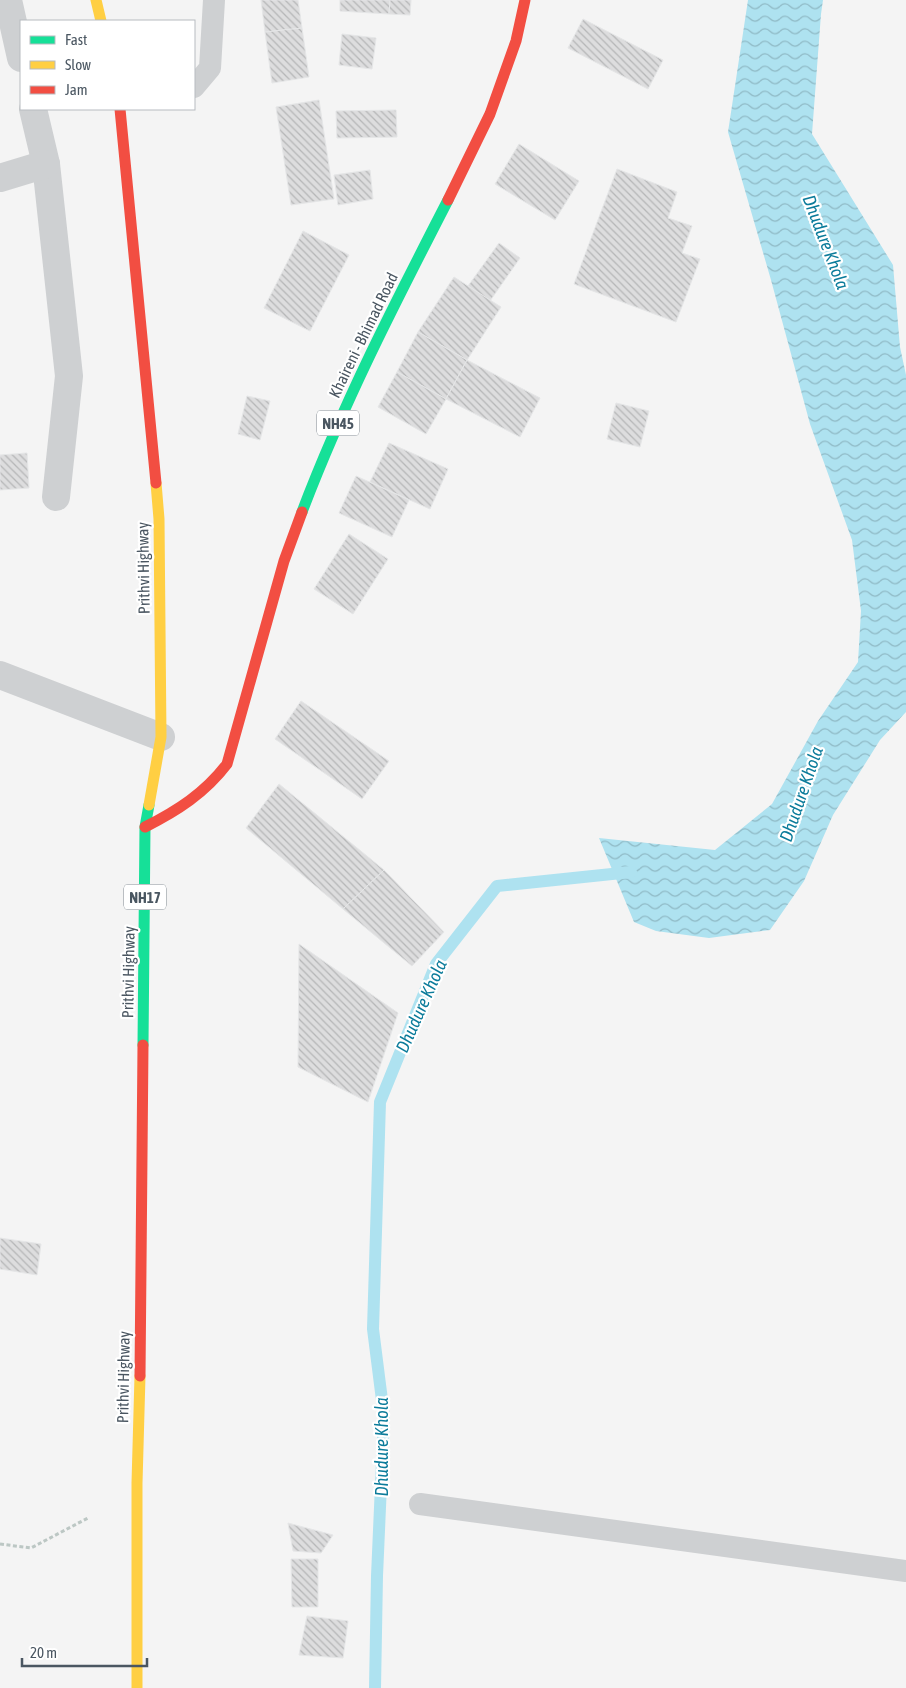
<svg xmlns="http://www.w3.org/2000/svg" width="906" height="1688" viewBox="0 0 906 1688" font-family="'Asap Condensed',sans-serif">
	<defs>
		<pattern id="water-waves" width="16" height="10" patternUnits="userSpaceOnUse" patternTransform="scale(1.25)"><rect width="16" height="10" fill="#aee2f0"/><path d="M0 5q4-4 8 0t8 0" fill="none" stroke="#90bac6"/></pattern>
		<pattern id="building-back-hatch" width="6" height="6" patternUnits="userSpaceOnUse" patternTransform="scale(1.25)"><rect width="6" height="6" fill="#ddddde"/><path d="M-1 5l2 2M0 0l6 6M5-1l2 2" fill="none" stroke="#b5b6b7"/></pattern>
	</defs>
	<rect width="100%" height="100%" fill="#f4f4f4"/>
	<path fill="url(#water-waves)" d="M 748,0 L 823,0 L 821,14 L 812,134 L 893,265 L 900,347 L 906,375 L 906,712 L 880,740 L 833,815 L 804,881 L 770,930 L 709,938 L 656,931 L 634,922 L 599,838 L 715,850 L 772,804 L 818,721 L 858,662 L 861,611 L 852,540 L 810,424 L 771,280 L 728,132 Z"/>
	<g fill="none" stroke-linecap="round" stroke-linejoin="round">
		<path stroke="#aee2f0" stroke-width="12" d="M 375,1688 L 377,1576 L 384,1416 L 373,1329 L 380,1102 L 436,964 L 497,886 L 631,872"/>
	</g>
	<g fill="url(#building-back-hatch)" stroke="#e5e6e7">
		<path d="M 261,0 L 298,0 L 302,28 L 265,32 Z"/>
		<path d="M 340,0 L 390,0 L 389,14 L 340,11 Z"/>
		<path d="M 390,0 L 411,0 L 410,15 L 389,14 Z"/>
		<path d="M 583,19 L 663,60 L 648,89 L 568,48 Z"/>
		<path d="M 302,28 L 309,77 L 272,83 L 265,32 Z"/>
		<path d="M 342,34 L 376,38 L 372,69 L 339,65 Z"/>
		<path d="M 319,100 L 334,199 L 291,205 L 276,107 Z"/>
		<path d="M 396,110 L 397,137 L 337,138 L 336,111 Z"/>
		<path d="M 519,144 L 579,181 L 555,220 L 495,184 Z"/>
		<path d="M 617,169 L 677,192 L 668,218 L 692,226 L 682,253 L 700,259 L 676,322 L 574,284 Z"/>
		<path d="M 370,170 L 373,199 L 338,205 L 334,175 Z"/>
		<path d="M 303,231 L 349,255 L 310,331 L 264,308 Z"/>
		<path d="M 499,243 L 520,258 L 490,301 L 468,286 Z"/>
		<path d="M 454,277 L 501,307 L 467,360 L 418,332 Z"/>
		<path d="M 418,332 L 467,360 L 446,399 L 397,372 Z"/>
		<path d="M 467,360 L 540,398 L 520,437 L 446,399 Z"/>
		<path d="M 397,372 L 446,399 L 426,434 L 378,407 Z"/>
		<path d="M 247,396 L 270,401 L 260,440 L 238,434 Z"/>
		<path d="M 616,403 L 649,411 L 640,447 L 607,439 Z"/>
		<path d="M 389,443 L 448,469 L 430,509 L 370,482 Z"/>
		<path d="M 27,453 L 29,488 L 0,490 L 0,455 Z"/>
		<path d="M 356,476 L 409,500 L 392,537 L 339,513 Z"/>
		<path d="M 349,534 L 388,559 L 353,614 L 314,589 Z"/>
		<path d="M 301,701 L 389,761 L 362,799 L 275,739 Z"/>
		<path d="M 279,784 L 384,870 L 343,909 L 246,828 Z"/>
		<path d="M 384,870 L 444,932 L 412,966 L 343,909 Z"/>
		<path d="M 299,944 L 398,1013 L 368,1102 L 298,1067 Z"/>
		<path d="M 0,1238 L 41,1244 L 37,1275 L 0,1269 Z"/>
		<path d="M 288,1523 L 333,1535 L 321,1553 L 293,1551 Z"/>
		<path d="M 291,1559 L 318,1559 L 318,1607 L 292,1607 Z"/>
		<path d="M 307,1616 L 348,1621 L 343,1658 L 299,1655 Z"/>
	</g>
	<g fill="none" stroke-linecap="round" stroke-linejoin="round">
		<path stroke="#bcc7c4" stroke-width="3" stroke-dasharray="4 2.5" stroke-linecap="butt" d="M 0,1544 L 31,1548 L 88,1518"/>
		<g stroke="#ced0d2" stroke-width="22">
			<path d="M 194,87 L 210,68 L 214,0"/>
			<path d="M 420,1504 L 906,1571"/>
		</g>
		<g stroke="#ced0d2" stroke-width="28">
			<path d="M 8,0 L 21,58"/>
			<path d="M 33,109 L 46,164 L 69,376 L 56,497"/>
			<path d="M 0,178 L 46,164"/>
			<path d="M 0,675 L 161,737"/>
		</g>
		<g stroke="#16e098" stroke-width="11">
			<path d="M 302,512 C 343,404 395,303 448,200"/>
			<path d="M 143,1045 L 145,827 L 149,805"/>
		</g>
		<g stroke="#ffcf43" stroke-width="11">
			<path d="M 96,0 L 101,21"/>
			<path d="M 149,805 L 161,737 L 159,519 L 156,483"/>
			<path d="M 137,1688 L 137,1483 L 140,1376"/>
		</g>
		<g stroke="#f24e42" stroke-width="11">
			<path d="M 120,109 L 156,483"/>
			<path d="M 448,200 L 490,114 L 516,41 L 525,0"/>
			<path d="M 145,827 C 177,811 205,793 227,764 L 284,561 L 302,512"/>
			<path d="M 140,1376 L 143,1045"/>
		</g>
	</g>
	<g text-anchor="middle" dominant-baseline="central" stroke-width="4.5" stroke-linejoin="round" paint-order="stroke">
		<g fill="#fff" stroke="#808990" stroke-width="1">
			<rect x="317" y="410.5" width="42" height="25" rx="4"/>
			<rect x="124" y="884.5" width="42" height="25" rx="4"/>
		</g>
		<g font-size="15" font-weight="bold" fill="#4a5661">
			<text x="338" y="423">NH45</text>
			<text x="145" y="897">NH17</text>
		</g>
		<g font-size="16" fill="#4a5661" stroke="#fff">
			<text transform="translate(363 335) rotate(-64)">Khaireni - Bhimad Road</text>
			<text transform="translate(143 568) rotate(-91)">Prithvi Highway</text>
			<text transform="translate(128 972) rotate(-89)">Prithvi Highway</text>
			<text transform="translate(123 1377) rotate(-89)">Prithvi Highway</text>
		</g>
		<g font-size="18" font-style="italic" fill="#0c7c9b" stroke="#fff">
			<text transform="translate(826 242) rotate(69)">Dhudure Khola</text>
			<text transform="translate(801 794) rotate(-71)">Dhudure Khola</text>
			<text transform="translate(421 1006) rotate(-66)">Dhudure Khola</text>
			<text transform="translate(381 1447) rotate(-90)">Dhudure Khola</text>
		</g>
	</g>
	<rect x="20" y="20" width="175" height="90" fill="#ffffff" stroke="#b7bbc0"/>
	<rect x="30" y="36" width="25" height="8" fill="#16e098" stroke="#b7bbc0"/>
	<text x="65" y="45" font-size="15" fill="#4a5661">Fast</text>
	<rect x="30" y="61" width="25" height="8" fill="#ffcf43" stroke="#b7bbc0"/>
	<text x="65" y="70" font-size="15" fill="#4a5661">Slow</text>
	<rect x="30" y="86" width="25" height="8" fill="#f24e42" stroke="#b7bbc0"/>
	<text x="65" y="95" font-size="15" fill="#4a5661">Jam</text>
	<path d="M22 1658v8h125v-8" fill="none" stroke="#4a5661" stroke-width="2.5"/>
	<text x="30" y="1658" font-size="15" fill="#4a5661" stroke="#ffffff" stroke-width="4" paint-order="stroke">20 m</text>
</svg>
